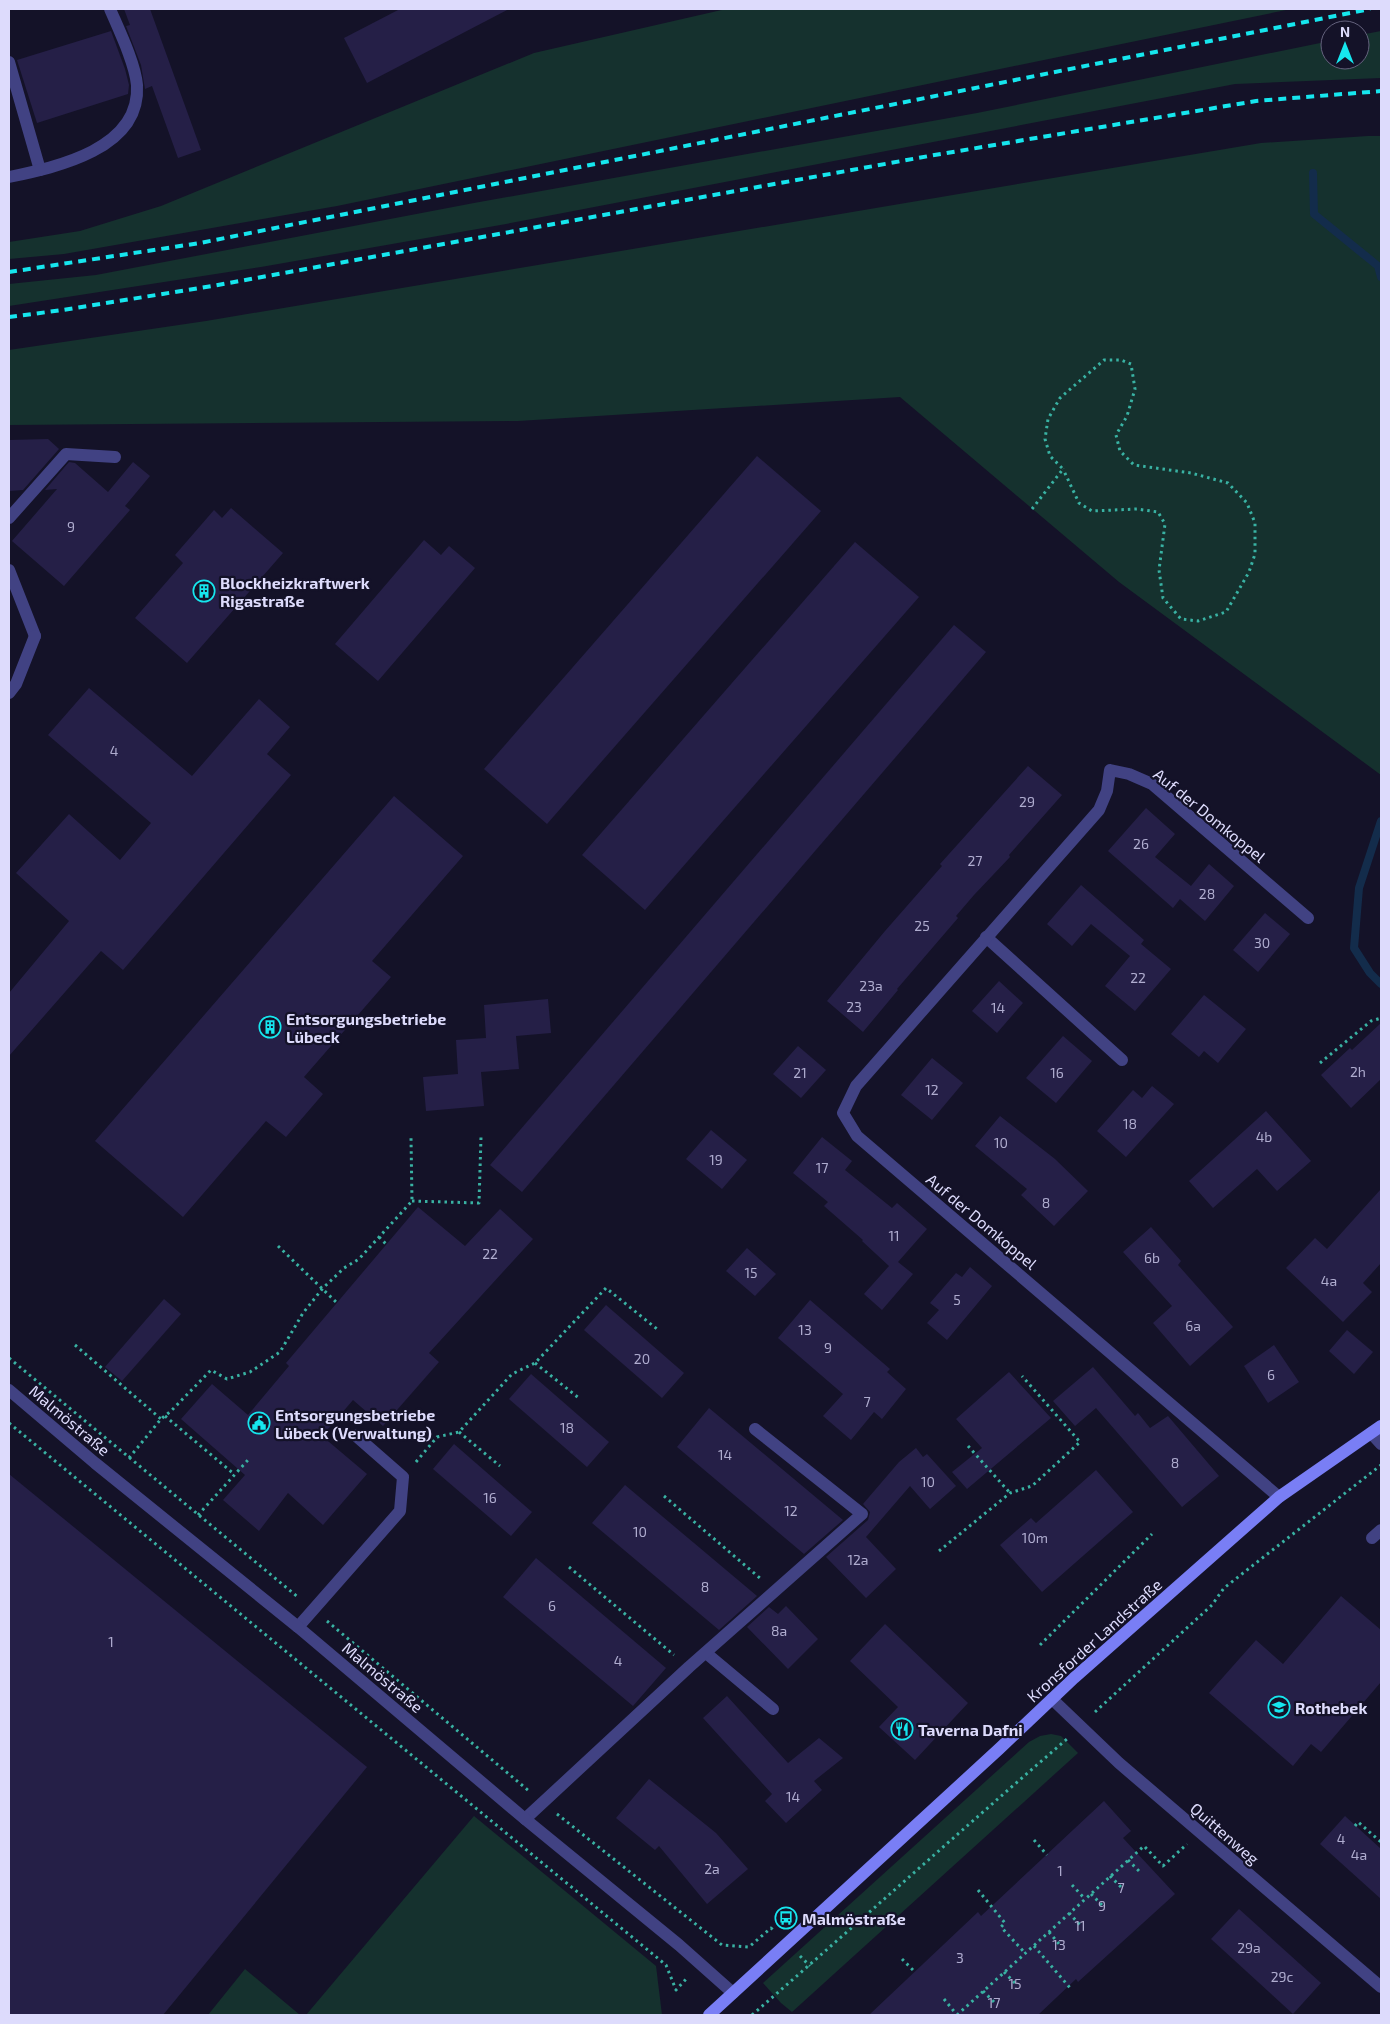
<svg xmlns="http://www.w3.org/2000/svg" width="1390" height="2024" viewBox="0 0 1390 2024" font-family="'Exo 2',sans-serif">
	<rect width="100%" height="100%" fill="#141228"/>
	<g fill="#15312e">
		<path d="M 726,9 L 1291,9 L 337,206 L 64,254 L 9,259 L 9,242 L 80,231 L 161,206 L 534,53 Z"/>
		<path d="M 1381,31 L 1381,78 L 1235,84 L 506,224 L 261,267 L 9,306 L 9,284 L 96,275 L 474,203 L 977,113 L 1330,41 L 1330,60 L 1360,60 L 1360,35 Z"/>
		<path d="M 1368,136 L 1381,136 L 1381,775 L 1119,582 L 900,397 L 518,421 L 9,425 L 9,350 L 206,321 L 1261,143 Z"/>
		<path d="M 1051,1734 L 1061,1736 L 1078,1753 L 792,2012 L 781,2003 L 763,1983 L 1029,1742 L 1040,1736 Z"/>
		<path d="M 474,1816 L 656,1966 L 662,2015 L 306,2015 Z"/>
		<path d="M 245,1969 L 300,2015 L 208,2015 Z"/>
	</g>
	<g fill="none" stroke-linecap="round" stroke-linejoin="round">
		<g stroke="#132c4b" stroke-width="8">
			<path d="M 1313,173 L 1314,214 L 1378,266 L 1381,277"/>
			<path d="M 1381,821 L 1359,888 L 1354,948 L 1370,973 L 1381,984"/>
		</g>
	</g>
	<g fill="#251f47">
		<path d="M 124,9 L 150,9 L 201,150 L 178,158 L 152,86 L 145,89 L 141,65 L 126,26 L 130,25 Z"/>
		<path d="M 400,9 L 509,9 L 367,83 L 344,38 Z"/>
		<path d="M 111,31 L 125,69 L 129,85 L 128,94 L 37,123 L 17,60 Z"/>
		<path d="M 48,439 L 59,449 L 23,490 L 9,491 L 9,440 Z"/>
		<path d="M 757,456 L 821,511 L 547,824 L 484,769 Z"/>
		<path d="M 69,462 L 75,463 L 108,492 L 133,462 L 150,476 L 125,506 L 130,510 L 64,586 L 12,541 L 57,489 L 45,490 Z"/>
		<path d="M 231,508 L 283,553 L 187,663 L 135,618 L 183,563 L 175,555 L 214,510 L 222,518 Z"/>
		<path d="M 424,540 L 441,555 L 449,546 L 475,568 L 378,681 L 335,644 Z"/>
		<path d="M 855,542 L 919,597 L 645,910 L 582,855 Z"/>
		<path d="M 954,625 L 986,652 L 522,1192 L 490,1165 Z"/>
		<path d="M 89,688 L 192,776 L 259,699 L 290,727 L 267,754 L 291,775 L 123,970 L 101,951 L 9,1056 L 9,993 L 69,921 L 16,873 L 69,814 L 120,860 L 151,823 L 48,735 Z"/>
		<path d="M 1028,766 L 1062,795 L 1009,855 L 1010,857 L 974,895 L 956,916 L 958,918 L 897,989 L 898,990 L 863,1032 L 827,1001 L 885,931 L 942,866 L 940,864 Z"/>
		<path d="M 394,796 L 463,856 L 372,961 L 391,977 L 304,1077 L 323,1094 L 286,1137 L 266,1121 L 183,1217 L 95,1141 Z"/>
		<path d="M 1146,808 L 1175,834 L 1155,857 L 1191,886 L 1182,897 L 1209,864 L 1234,886 L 1205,921 L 1180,899 L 1173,908 L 1108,851 Z"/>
		<path d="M 1081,885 L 1144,940 L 1141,944 L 1171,969 L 1135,1011 L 1105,986 L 1130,956 L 1091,924 L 1072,946 L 1047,924 Z"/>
		<path d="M 1265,913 L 1290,934 L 1258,972 L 1233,950 Z"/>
		<path d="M 999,981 L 1023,1003 L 997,1033 L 972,1011 Z"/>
		<path d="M 1204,995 L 1246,1029 L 1218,1063 L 1204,1051 L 1199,1057 L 1171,1034 Z"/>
		<path d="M 548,999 L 551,1033 L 516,1036 L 519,1069 L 481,1072 L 484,1106 L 426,1111 L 423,1077 L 458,1074 L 456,1040 L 486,1038 L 484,1005 Z"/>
		<path d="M 1381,1023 L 1381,1079 L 1351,1108 L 1321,1075 L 1350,1048 L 1352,1050 Z"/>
		<path d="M 1063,1036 L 1092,1061 L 1056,1103 L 1026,1078 Z"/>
		<path d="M 798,1046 L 826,1070 L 801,1098 L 773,1074 Z"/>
		<path d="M 932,1058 L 963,1083 L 932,1120 L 901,1095 Z"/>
		<path d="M 1152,1086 L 1174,1104 L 1126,1157 L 1097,1131 L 1133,1090 L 1142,1098 Z"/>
		<path d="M 1266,1111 L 1311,1161 L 1277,1191 L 1257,1169 L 1213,1208 L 1189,1181 Z"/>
		<path d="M 1000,1116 L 1055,1159 L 1088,1191 L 1054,1226 L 1021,1195 L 1027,1189 L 975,1146 Z"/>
		<path d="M 711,1130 L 747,1160 L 722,1189 L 686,1159 Z"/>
		<path d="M 822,1137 L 852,1161 L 845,1170 L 892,1208 L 897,1203 L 927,1229 L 898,1262 L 913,1274 L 882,1310 L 864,1294 L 889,1266 L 862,1241 L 863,1240 L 824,1206 L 828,1202 L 793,1173 Z"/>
		<path d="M 1381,1189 L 1381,1263 L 1363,1283 L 1372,1292 L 1343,1322 L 1286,1268 L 1315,1238 L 1327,1249 Z"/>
		<path d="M 418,1207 L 465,1246 L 500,1209 L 533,1239 L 429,1353 L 439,1362 L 383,1426 L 353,1400 L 322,1436 L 367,1474 L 323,1525 L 288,1493 L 259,1531 L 223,1500 L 245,1475 L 181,1419 L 212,1384 L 248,1415 L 289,1366 L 286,1363 Z"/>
		<path d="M 1151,1227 L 1181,1261 L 1178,1265 L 1233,1327 L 1190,1366 L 1153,1323 L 1172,1306 L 1123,1252 Z"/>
		<path d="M 747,1248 L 776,1274 L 755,1296 L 726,1271 Z"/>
		<path d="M 970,1267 L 992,1286 L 947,1340 L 927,1323 L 939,1310 L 930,1303 L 956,1273 L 962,1277 Z"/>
		<path d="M 164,1299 L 181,1314 L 122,1381 L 105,1367 Z"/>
		<path d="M 810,1300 L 890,1369 L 887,1372 L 906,1389 L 882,1419 L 874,1412 L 851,1440 L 823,1416 L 843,1394 L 778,1338 Z"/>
		<path d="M 606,1305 L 684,1373 L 662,1398 L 584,1330 Z"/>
		<path d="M 1347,1330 L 1373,1352 L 1354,1374 L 1329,1351 Z"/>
		<path d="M 1274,1345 L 1299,1382 L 1268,1403 L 1244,1366 Z"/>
		<path d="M 1093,1367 L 1135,1416 L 1138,1413 L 1150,1428 L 1168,1416 L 1219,1476 L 1182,1507 L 1096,1408 L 1075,1426 L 1053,1401 Z"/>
		<path d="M 1009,1372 L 1051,1418 L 967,1489 L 952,1472 L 982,1448 L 956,1419 Z"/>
		<path d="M 531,1374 L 609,1442 L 587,1467 L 509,1399 Z"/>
		<path d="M 709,1408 L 843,1520 L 804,1554 L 677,1447 Z"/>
		<path d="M 454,1444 L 532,1512 L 511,1536 L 433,1469 Z"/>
		<path d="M 916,1448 L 923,1457 L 927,1454 L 956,1486 L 930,1509 L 910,1486 L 866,1537 L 896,1569 L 866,1598 L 826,1557 L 868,1520 L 870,1512 L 863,1504 L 899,1462 Z"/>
		<path d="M 1096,1470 L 1133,1512 L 1042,1592 L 1000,1545 L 1031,1518 L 1036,1523 Z"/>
		<path d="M 9,1474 L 367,1767 L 163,2015 L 9,2015 Z"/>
		<path d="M 625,1485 L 757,1596 L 719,1630 L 592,1523 Z"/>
		<path d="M 536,1558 L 666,1668 L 633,1706 L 503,1597 Z"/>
		<path d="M 1341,1596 L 1381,1630 L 1381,1682 L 1321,1752 L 1311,1744 L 1293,1766 L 1209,1693 L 1256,1640 L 1283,1664 Z"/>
		<path d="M 786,1606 L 818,1639 L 788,1669 L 747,1627 L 769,1607 L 778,1614 Z"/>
		<path d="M 885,1624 L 968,1703 L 915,1760 L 879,1727 L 898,1707 L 850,1661 Z"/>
		<path d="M 727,1696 L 788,1763 L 819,1738 L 843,1758 L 814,1781 L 822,1790 L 786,1823 L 765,1801 L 772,1794 L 703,1718 Z"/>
		<path d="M 649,1779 L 716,1833 L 748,1869 L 707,1904 L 659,1846 L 655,1850 L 616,1818 Z"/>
		<path d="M 1104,1801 L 1131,1831 L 1123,1838 L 1175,1894 L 1078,1982 L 1076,1979 L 1038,2015 L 869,2015 L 978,1912 L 981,1916 Z"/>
		<path d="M 1345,1816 L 1381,1849 L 1381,1899 L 1320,1844 Z"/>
		<path d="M 1239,1909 L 1321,1983 L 1293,2014 L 1211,1939 Z"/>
	</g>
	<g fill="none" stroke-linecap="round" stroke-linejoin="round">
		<g stroke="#39b2a3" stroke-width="3" stroke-dasharray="2.5 4" stroke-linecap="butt">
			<path d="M 1032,509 L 1063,469 L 1050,456 L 1045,439 L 1048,419 L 1060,398 L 1104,360 L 1121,360 L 1131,364 L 1135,389 L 1127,416 L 1116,435 L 1120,451 L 1134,465 L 1191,473 L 1228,483 L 1247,503 L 1255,523 L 1255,554 L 1249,572 L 1226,612 L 1198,621 L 1181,619 L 1163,598 L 1159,570 L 1165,524 L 1158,512 L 1137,509 L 1092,511 L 1079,503 L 1063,469"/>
			<path d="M 1320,1063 L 1371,1021 L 1381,1018"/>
			<path d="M 412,1201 L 479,1203 L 481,1137"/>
			<path d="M 379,1237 L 387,1245"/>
			<path d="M 278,1246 L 337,1303"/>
			<path d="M 75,1345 L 161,1419"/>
			<path d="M 9,1358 L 299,1598"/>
			<path d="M 535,1363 L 580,1399"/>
			<path d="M 165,1416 L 234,1474"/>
			<path d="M 9,1423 L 666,1965 L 676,1990 L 687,1978"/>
			<path d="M 459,1432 L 500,1466"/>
			<path d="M 968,1446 L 1010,1493"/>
			<path d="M 129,1458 L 161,1419 L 171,1411 L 211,1370 L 227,1379 L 250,1372 L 280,1352 L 303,1313 L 323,1288 L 344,1268 L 359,1259 L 412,1201 L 411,1138"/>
			<path d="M 416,1462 L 437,1437 L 459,1432 L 512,1374 L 535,1363 L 606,1288 L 657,1329"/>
			<path d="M 664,1496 L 761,1579"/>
			<path d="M 198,1515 L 248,1460"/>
			<path d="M 939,1551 L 1010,1493 L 1032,1486 L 1080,1442 L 1022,1376"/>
			<path d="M 569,1567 L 674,1655"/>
			<path d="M 327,1621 L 529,1791"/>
			<path d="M 1040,1645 L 1152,1534"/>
			<path d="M 1095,1712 L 1212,1605 L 1224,1588 L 1381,1465"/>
			<path d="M 557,1814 L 722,1945 L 749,1947 L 771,1928 L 774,1931"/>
			<path d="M 1355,1826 L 1358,1822 L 1381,1842"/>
			<path d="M 1034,1840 L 1047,1855"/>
			<path d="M 1128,1860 L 1139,1871"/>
			<path d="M 1110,1876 L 1121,1887"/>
			<path d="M 1072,1885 L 1085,1899"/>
			<path d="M 978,1890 L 1005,1923 L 1001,1927 L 1025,1953"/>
			<path d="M 1091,1894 L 1102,1905"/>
			<path d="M 1069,1913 L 1080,1925"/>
			<path d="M 1049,1932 L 1059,1944"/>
			<path d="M 1034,1946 L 1071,1989"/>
			<path d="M 800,1956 L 810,1966"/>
			<path d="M 902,1959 L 915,1972"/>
			<path d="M 1004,1972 L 1015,1983"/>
			<path d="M 983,1991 L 994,2002"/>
			<path d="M 944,1999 L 957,2015"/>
			<path d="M 752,2015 C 857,1924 961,1830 1067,1739"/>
			<path d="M 957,2015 L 1144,1846 L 1163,1866 L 1187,1844"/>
		</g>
		<g stroke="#414283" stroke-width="12">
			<path d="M 9,62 L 40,170"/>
			<path d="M 9,177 C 57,167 141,149 137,85 C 135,63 119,30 110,9"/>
			<path d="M 9,518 L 66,454 L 115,457"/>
			<path d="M 9,570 L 35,636"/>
			<path d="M 1371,1433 L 1381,1444"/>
			<path d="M 1372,1538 L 1381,1530"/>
			<path d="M 298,1627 L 400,1511 L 403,1477 L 355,1435"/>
			<path d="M 706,1653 L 773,1709"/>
			<path d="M 525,1819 L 689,1667 L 862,1514 L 755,1429"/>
		</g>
		<g stroke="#414283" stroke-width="12">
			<path d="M 9,693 L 16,684 L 35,636"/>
			<path d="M 986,937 L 1122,1060"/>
			<path d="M 1279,1497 L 857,1136 L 843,1113 L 856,1086 L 1099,810 L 1107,791 L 1110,770 L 1129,774 L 1152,784 L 1308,918"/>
			<path d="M 1052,1699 L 1119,1763 L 1381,1987"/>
		</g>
		<path stroke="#414283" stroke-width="12" d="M 9,1390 L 95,1463 L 298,1627 L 525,1819 L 679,1945 L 733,1993"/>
		<path stroke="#797ef5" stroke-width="12" d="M 709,2015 L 999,1749 L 1074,1678 L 1279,1497 L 1381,1426"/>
		<g stroke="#16e6ee" stroke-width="4" stroke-dasharray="8 6" stroke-linecap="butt">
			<path d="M 9,272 L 200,243 L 1370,9"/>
			<path d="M 9,317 L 63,310 L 212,286 L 929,156 L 1256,101 L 1381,91"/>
		</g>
	</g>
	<defs>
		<g id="building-ring" transform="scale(1.125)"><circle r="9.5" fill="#141228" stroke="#16e6ee" stroke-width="1.5"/><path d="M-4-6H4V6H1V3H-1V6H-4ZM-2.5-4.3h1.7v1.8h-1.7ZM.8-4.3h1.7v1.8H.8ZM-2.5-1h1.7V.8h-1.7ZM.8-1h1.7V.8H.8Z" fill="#16e6ee"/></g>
		<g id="civic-ring" transform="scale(1.125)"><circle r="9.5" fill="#141228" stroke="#16e6ee" stroke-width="1.5"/><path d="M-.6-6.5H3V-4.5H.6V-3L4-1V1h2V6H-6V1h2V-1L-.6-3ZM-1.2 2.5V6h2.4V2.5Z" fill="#16e6ee"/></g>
		<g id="school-ring" transform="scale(1.125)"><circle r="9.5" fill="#141228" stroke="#16e6ee" stroke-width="1.5"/><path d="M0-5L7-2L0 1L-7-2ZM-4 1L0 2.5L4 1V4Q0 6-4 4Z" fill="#16e6ee"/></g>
		<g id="restaurant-ring" transform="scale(1.125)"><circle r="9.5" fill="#141228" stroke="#16e6ee" stroke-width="1.5"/><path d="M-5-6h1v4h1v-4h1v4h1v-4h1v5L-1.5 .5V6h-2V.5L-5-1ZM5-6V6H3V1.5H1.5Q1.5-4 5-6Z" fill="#16e6ee"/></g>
		<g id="bus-ring" transform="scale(1.125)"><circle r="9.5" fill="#141228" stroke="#16e6ee" stroke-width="1.5"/><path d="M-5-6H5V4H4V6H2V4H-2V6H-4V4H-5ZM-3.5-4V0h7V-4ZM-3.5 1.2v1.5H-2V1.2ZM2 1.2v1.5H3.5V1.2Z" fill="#16e6ee"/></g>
	</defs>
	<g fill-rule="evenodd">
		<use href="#building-ring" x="204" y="591"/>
		<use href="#building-ring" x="270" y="1027"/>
		<use href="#civic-ring" x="259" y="1423"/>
		<use href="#school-ring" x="1279" y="1707"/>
		<use href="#restaurant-ring" x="902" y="1729"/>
		<use href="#bus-ring" x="786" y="1918"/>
	</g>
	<g text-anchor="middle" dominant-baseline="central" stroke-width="4.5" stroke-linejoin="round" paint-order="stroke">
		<g font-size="14" fill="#afaccf">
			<text x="71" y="526">9</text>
			<text x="114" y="750">4</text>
			<text x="1027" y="801">29</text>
			<text x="1141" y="843">26</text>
			<text x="975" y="860">27</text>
			<text x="1207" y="893">28</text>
			<text x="922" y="925">25</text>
			<text x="1262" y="942">30</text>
			<text x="1138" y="977">22</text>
			<text x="871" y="985">23a</text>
			<text x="854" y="1006">23</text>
			<text x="998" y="1007">14</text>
			<text x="1358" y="1071">2h</text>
			<text x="800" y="1072">21</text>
			<text x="1057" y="1072">16</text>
			<text x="932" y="1089">12</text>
			<text x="1130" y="1123">18</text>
			<text x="1264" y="1136">4b</text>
			<text x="1001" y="1142">10</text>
			<text x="716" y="1159">19</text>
			<text x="822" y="1167">17</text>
			<text x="1046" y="1202">8</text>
			<text x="894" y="1235">11</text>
			<text x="490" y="1253">22</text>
			<text x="1152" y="1257">6b</text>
			<text x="751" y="1272">15</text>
			<text x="1329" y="1280">4a</text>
			<text x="957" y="1299">5</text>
			<text x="1193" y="1325">6a</text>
			<text x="805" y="1329">13</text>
			<text x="828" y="1347">9</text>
			<text x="642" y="1358">20</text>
			<text x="1271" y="1374">6</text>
			<text x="867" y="1401">7</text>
			<text x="567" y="1427">18</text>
			<text x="725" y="1454">14</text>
			<text x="1175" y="1462">8</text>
			<text x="928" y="1481">10</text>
			<text x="490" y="1497">16</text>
			<text x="791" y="1510">12</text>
			<text x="640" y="1531">10</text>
			<text x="1035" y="1537">10m</text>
			<text x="858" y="1559">12a</text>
			<text x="705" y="1586">8</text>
			<text x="552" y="1605">6</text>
			<text x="779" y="1630">8a</text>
			<text x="111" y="1641">1</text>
			<text x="618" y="1660">4</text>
			<text x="793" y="1796">14</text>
			<text x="1341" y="1838">4</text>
			<text x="1359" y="1854">4a</text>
			<text x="712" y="1868">2a</text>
			<text x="1060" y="1870">1</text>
			<text x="1121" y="1887">7</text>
			<text x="1102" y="1905">9</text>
			<text x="1080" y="1925">11</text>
			<text x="1059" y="1944">13</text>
			<text x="1249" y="1947">29a</text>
			<text x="960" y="1957">3</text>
			<text x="1282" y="1976">29c</text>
			<text x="1015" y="1983">15</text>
			<text x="994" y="2002">17</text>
		</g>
		<g font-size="16" font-weight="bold" fill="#dddbfc" stroke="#141228" text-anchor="start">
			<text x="220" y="582">Blockheizkraftwerk<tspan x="220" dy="18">Rigastraße</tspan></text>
			<text x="286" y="1018">Entsorgungsbetriebe<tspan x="286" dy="18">Lübeck</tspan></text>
			<text x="275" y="1414">Entsorgungsbetriebe<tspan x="275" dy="18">Lübeck (Verwaltung)</tspan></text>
			<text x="1295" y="1707">Rothebek</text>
			<text x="918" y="1729">Taverna Dafni</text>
			<text x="802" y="1918">Malmöstraße</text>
		</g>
		<g font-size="16" fill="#dddbfc" stroke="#141228">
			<text transform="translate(1210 815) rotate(39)">Auf der Domkoppel</text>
			<text transform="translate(982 1221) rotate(40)">Auf der Domkoppel</text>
			<text transform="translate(70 1420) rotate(40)">Malmöstraße</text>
			<text transform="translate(1094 1640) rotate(-42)">Kronsforder Landstraße</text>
			<text transform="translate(383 1677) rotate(40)">Malmöstraße</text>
			<text transform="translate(1225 1833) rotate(41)">Quittenweg</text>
		</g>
	</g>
	<rect width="1390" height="2024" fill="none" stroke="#dddbfc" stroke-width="20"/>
	<g transform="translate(1345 45)"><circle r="24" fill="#141228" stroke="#64627d"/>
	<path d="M0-4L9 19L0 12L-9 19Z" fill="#16e6ee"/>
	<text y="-8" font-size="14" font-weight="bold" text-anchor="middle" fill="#dddbfc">N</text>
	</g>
</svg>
